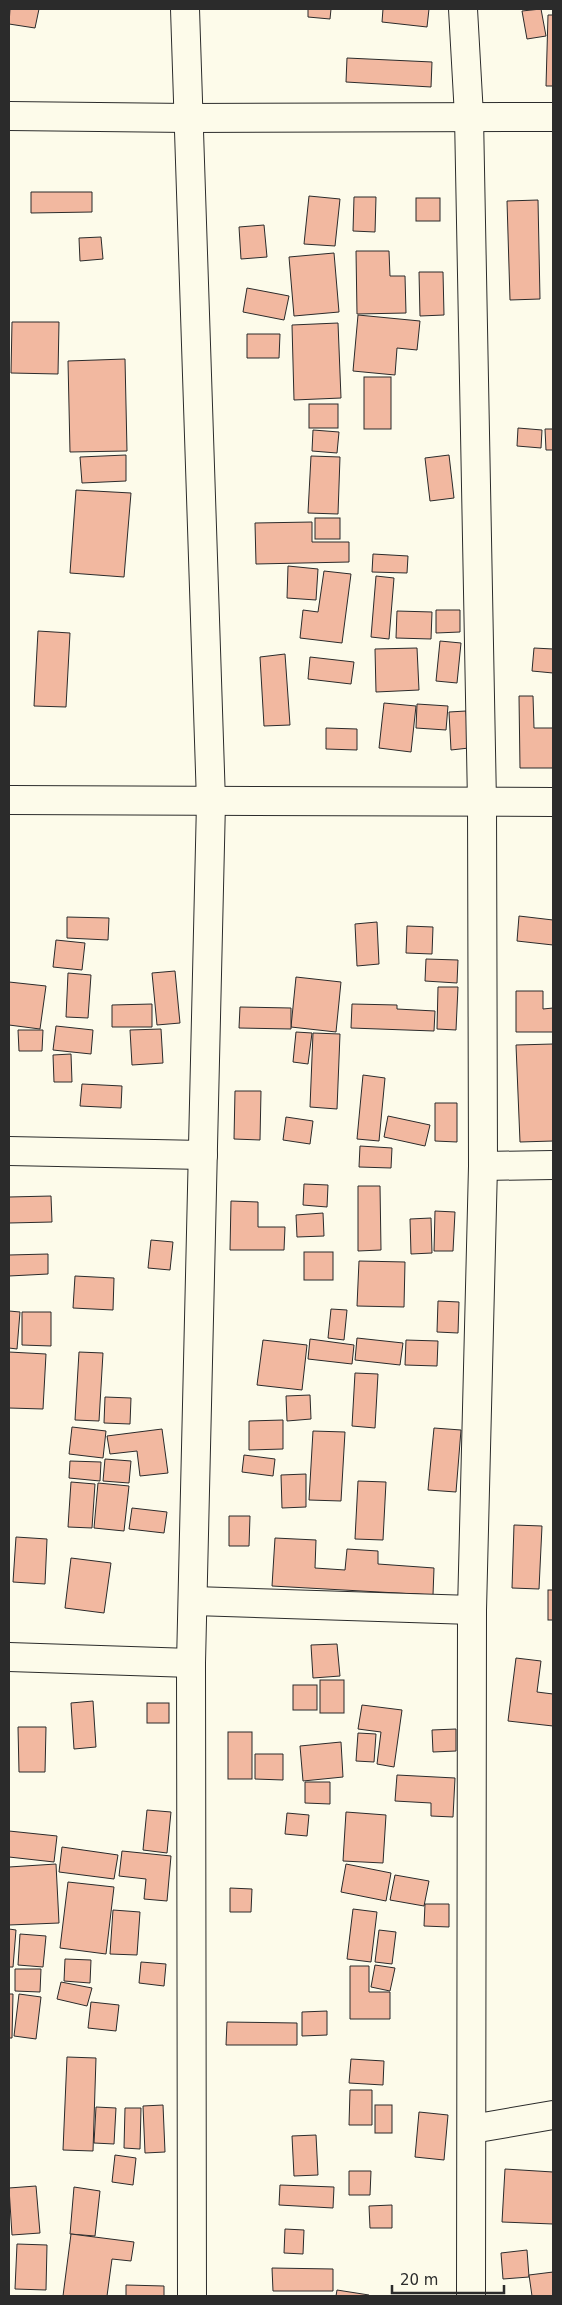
<svg xmlns="http://www.w3.org/2000/svg" width="562" height="2305" viewBox="0 0 562 2305" font-family="'DejaVu Sans',sans-serif">
	<rect width="100%" height="100%" fill="#fdfbea"/>
	<g fill="#f2b8a0" stroke="#2b2b2b">
		<path d="M 10,9 L 39,9 L 35,28 L 9,24 Z"/>
		<path d="M 308,9 L 331,9 L 330,19 L 308,17 Z"/>
		<path d="M 383,9 L 429,9 L 427,27 L 382,22 Z"/>
		<path d="M 541,9 L 546,36 L 527,39 L 522,11 Z"/>
		<path d="M 548,15 L 553,15 L 553,86 L 546,86 Z"/>
		<path d="M 347,58 L 432,62 L 431,87 L 346,82 Z"/>
		<path d="M 31,192 L 92,192 L 92,212 L 31,213 Z"/>
		<path d="M 309,196 L 340,199 L 335,246 L 304,244 Z"/>
		<path d="M 354,197 L 376,197 L 375,232 L 353,231 Z"/>
		<rect x="416" y="198" width="24" height="23"/>
		<path d="M 538,200 L 540,299 L 510,300 L 507,201 Z"/>
		<path d="M 264,225 L 267,257 L 241,259 L 239,227 Z"/>
		<path d="M 101,237 L 103,259 L 80,261 L 79,238 Z"/>
		<path d="M 356,251 L 389,251 L 390,276 L 405,276 L 406,313 L 357,314 Z"/>
		<path d="M 334,253 L 339,312 L 294,316 L 289,257 Z"/>
		<path d="M 419,272 L 443,272 L 444,315 L 420,316 Z"/>
		<path d="M 247,288 L 289,296 L 284,320 L 243,312 Z"/>
		<path d="M 358,315 L 420,321 L 417,350 L 397,348 L 395,375 L 353,371 Z"/>
		<path d="M 12,322 L 59,322 L 58,374 L 11,373 Z"/>
		<path d="M 338,323 L 341,398 L 294,400 L 292,325 Z"/>
		<path d="M 247,334 L 280,334 L 279,358 L 247,358 Z"/>
		<path d="M 125,359 L 127,451 L 70,452 L 68,361 Z"/>
		<rect x="364" y="377" width="27" height="52"/>
		<rect x="309" y="404" width="29" height="24"/>
		<path d="M 518,428 L 542,430 L 541,448 L 517,446 Z"/>
		<path d="M 545,429 L 553,429 L 553,450 L 546,450 Z"/>
		<path d="M 313,430 L 339,432 L 337,453 L 312,451 Z"/>
		<path d="M 126,455 L 126,481 L 82,483 L 80,457 Z"/>
		<path d="M 449,455 L 454,498 L 430,501 L 425,458 Z"/>
		<path d="M 311,456 L 340,457 L 338,514 L 308,513 Z"/>
		<path d="M 76,490 L 131,493 L 124,577 L 70,573 Z"/>
		<rect x="315" y="518" width="25" height="21"/>
		<path d="M 312,522 L 312,542 L 349,542 L 349,562 L 256,564 L 255,523 Z"/>
		<path d="M 373,554 L 408,556 L 407,573 L 372,572 Z"/>
		<path d="M 288,566 L 318,569 L 316,600 L 287,598 Z"/>
		<path d="M 324,571 L 351,574 L 342,643 L 300,638 L 303,610 L 318,612 Z"/>
		<path d="M 376,576 L 394,578 L 389,639 L 371,637 Z"/>
		<path d="M 436,610 L 460,610 L 460,632 L 436,633 Z"/>
		<path d="M 397,611 L 432,612 L 431,639 L 396,638 Z"/>
		<path d="M 38,631 L 70,633 L 66,707 L 34,706 Z"/>
		<path d="M 440,641 L 461,643 L 457,683 L 436,681 Z"/>
		<path d="M 417,648 L 419,690 L 376,692 L 375,649 Z"/>
		<path d="M 534,648 L 553,649 L 553,673 L 532,671 Z"/>
		<path d="M 285,654 L 290,725 L 264,726 L 260,657 Z"/>
		<path d="M 310,657 L 354,662 L 351,684 L 308,679 Z"/>
		<path d="M 519,696 L 533,696 L 534,728 L 553,728 L 553,768 L 520,768 Z"/>
		<path d="M 384,703 L 416,706 L 411,752 L 379,748 Z"/>
		<path d="M 417,704 L 448,706 L 446,730 L 416,728 Z"/>
		<path d="M 466,711 L 469,748 L 451,750 L 449,712 Z"/>
		<path d="M 326,728 L 357,729 L 357,750 L 326,749 Z"/>
		<path d="M 519,916 L 553,920 L 553,945 L 517,941 Z"/>
		<path d="M 67,917 L 109,918 L 108,940 L 67,938 Z"/>
		<path d="M 377,922 L 379,964 L 357,966 L 355,924 Z"/>
		<path d="M 407,926 L 433,927 L 432,954 L 406,953 Z"/>
		<path d="M 56,940 L 85,943 L 82,970 L 53,967 Z"/>
		<path d="M 426,959 L 458,960 L 457,983 L 425,981 Z"/>
		<path d="M 175,971 L 180,1023 L 157,1025 L 152,973 Z"/>
		<path d="M 68,973 L 91,975 L 88,1018 L 66,1017 Z"/>
		<path d="M 296,977 L 341,982 L 336,1032 L 291,1027 Z"/>
		<path d="M 9,982 L 46,986 L 40,1029 L 9,1025 Z"/>
		<path d="M 438,987 L 458,987 L 456,1030 L 437,1029 Z"/>
		<path d="M 516,991 L 543,991 L 543,1009 L 553,1008 L 553,1032 L 516,1032 Z"/>
		<path d="M 152,1004 L 152,1027 L 112,1027 L 112,1005 Z"/>
		<path d="M 352,1004 L 397,1005 L 397,1009 L 435,1011 L 434,1031 L 351,1028 Z"/>
		<path d="M 240,1007 L 291,1008 L 291,1029 L 239,1028 Z"/>
		<path d="M 56,1026 L 93,1030 L 91,1054 L 53,1050 Z"/>
		<path d="M 161,1029 L 163,1063 L 132,1065 L 130,1030 Z"/>
		<path d="M 18,1030 L 43,1030 L 42,1051 L 19,1051 Z"/>
		<path d="M 296,1032 L 312,1033 L 308,1064 L 293,1062 Z"/>
		<path d="M 313,1033 L 340,1034 L 337,1109 L 310,1107 Z"/>
		<path d="M 553,1044 L 553,1141 L 520,1142 L 516,1045 Z"/>
		<path d="M 71,1054 L 72,1082 L 54,1082 L 53,1055 Z"/>
		<path d="M 363,1075 L 385,1078 L 379,1141 L 357,1139 Z"/>
		<path d="M 82,1084 L 122,1086 L 121,1108 L 80,1106 Z"/>
		<path d="M 235,1091 L 261,1091 L 260,1140 L 234,1139 Z"/>
		<path d="M 435,1103 L 457,1103 L 457,1142 L 435,1141 Z"/>
		<path d="M 388,1116 L 430,1125 L 425,1146 L 384,1137 Z"/>
		<path d="M 286,1117 L 313,1121 L 310,1144 L 283,1140 Z"/>
		<path d="M 360,1146 L 392,1148 L 391,1168 L 359,1167 Z"/>
		<path d="M 304,1184 L 328,1185 L 327,1207 L 303,1205 Z"/>
		<path d="M 358,1186 L 380,1186 L 381,1250 L 358,1251 Z"/>
		<path d="M 51,1196 L 52,1222 L 9,1223 L 9,1197 Z"/>
		<path d="M 231,1201 L 258,1202 L 258,1227 L 285,1227 L 284,1250 L 230,1250 Z"/>
		<path d="M 435,1211 L 455,1212 L 453,1251 L 434,1251 Z"/>
		<path d="M 323,1213 L 324,1236 L 297,1237 L 296,1215 Z"/>
		<path d="M 431,1218 L 432,1253 L 411,1254 L 410,1219 Z"/>
		<path d="M 151,1240 L 173,1242 L 170,1270 L 148,1268 Z"/>
		<rect x="304" y="1252" width="29" height="28"/>
		<path d="M 48,1254 L 48,1274 L 9,1276 L 9,1255 Z"/>
		<path d="M 359,1261 L 405,1262 L 404,1307 L 357,1306 Z"/>
		<path d="M 75,1276 L 114,1278 L 113,1310 L 73,1308 Z"/>
		<path d="M 438,1301 L 459,1302 L 458,1333 L 437,1332 Z"/>
		<path d="M 331,1309 L 347,1310 L 344,1340 L 328,1338 Z"/>
		<path d="M 9,1311 L 20,1312 L 17,1349 L 9,1348 Z"/>
		<path d="M 22,1312 L 51,1312 L 51,1346 L 22,1345 Z"/>
		<path d="M 357,1338 L 403,1343 L 400,1365 L 355,1360 Z"/>
		<path d="M 310,1339 L 354,1345 L 352,1364 L 308,1359 Z"/>
		<path d="M 263,1340 L 307,1345 L 302,1390 L 257,1385 Z"/>
		<path d="M 406,1340 L 438,1341 L 437,1366 L 405,1365 Z"/>
		<path d="M 9,1352 L 46,1354 L 43,1409 L 9,1408 Z"/>
		<path d="M 79,1352 L 103,1353 L 99,1421 L 75,1420 Z"/>
		<path d="M 355,1373 L 378,1374 L 375,1428 L 352,1426 Z"/>
		<path d="M 310,1395 L 311,1419 L 287,1421 L 286,1396 Z"/>
		<path d="M 105,1397 L 131,1398 L 130,1424 L 104,1423 Z"/>
		<path d="M 283,1420 L 283,1449 L 249,1450 L 249,1421 Z"/>
		<path d="M 72,1427 L 106,1431 L 103,1458 L 69,1454 Z"/>
		<path d="M 434,1428 L 461,1430 L 456,1492 L 428,1490 Z"/>
		<path d="M 162,1429 L 168,1473 L 140,1476 L 137,1451 L 110,1454 L 107,1436 Z"/>
		<path d="M 313,1431 L 345,1432 L 341,1501 L 309,1500 Z"/>
		<path d="M 244,1455 L 275,1459 L 273,1476 L 242,1472 Z"/>
		<path d="M 105,1459 L 131,1461 L 129,1483 L 103,1481 Z"/>
		<path d="M 70,1461 L 101,1462 L 100,1481 L 69,1478 Z"/>
		<path d="M 306,1474 L 306,1507 L 282,1508 L 281,1475 Z"/>
		<path d="M 358,1481 L 386,1482 L 383,1540 L 355,1539 Z"/>
		<path d="M 71,1482 L 95,1484 L 92,1528 L 68,1527 Z"/>
		<path d="M 98,1483 L 129,1486 L 124,1531 L 94,1528 Z"/>
		<path d="M 132,1508 L 167,1512 L 164,1533 L 129,1529 Z"/>
		<path d="M 229,1516 L 250,1516 L 249,1546 L 229,1546 Z"/>
		<path d="M 514,1525 L 542,1526 L 539,1589 L 512,1588 Z"/>
		<path d="M 16,1537 L 47,1539 L 45,1584 L 13,1582 Z"/>
		<path d="M 275,1538 L 316,1540 L 315,1568 L 345,1570 L 347,1549 L 378,1551 L 378,1564 L 434,1568 L 433,1595 L 272,1586 Z"/>
		<path d="M 71,1558 L 111,1563 L 104,1613 L 65,1608 Z"/>
		<rect x="548" y="1590" width="5" height="30"/>
		<path d="M 337,1644 L 340,1676 L 313,1678 L 311,1645 Z"/>
		<path d="M 516,1658 L 541,1661 L 537,1692 L 553,1694 L 553,1726 L 508,1721 Z"/>
		<rect x="320" y="1680" width="24" height="33"/>
		<rect x="293" y="1685" width="24" height="25"/>
		<path d="M 93,1701 L 96,1747 L 74,1749 L 71,1703 Z"/>
		<rect x="147" y="1703" width="22" height="20"/>
		<path d="M 362,1705 L 402,1710 L 394,1767 L 377,1764 L 381,1732 L 358,1729 Z"/>
		<path d="M 18,1727 L 46,1727 L 45,1772 L 19,1772 Z"/>
		<path d="M 456,1729 L 456,1751 L 433,1752 L 432,1730 Z"/>
		<rect x="228" y="1732" width="24" height="47"/>
		<path d="M 358,1733 L 376,1734 L 374,1762 L 356,1761 Z"/>
		<path d="M 341,1742 L 343,1777 L 303,1781 L 300,1746 Z"/>
		<path d="M 255,1754 L 283,1754 L 283,1780 L 255,1779 Z"/>
		<path d="M 397,1775 L 455,1778 L 453,1817 L 431,1816 L 431,1803 L 395,1801 Z"/>
		<path d="M 305,1782 L 330,1782 L 330,1804 L 305,1803 Z"/>
		<path d="M 147,1810 L 171,1812 L 167,1853 L 143,1850 Z"/>
		<path d="M 346,1812 L 386,1815 L 383,1863 L 343,1861 Z"/>
		<path d="M 287,1813 L 309,1815 L 307,1836 L 285,1834 Z"/>
		<path d="M 9,1831 L 57,1836 L 54,1862 L 9,1857 Z"/>
		<path d="M 62,1847 L 118,1855 L 114,1879 L 59,1872 Z"/>
		<path d="M 122,1851 L 171,1856 L 167,1901 L 144,1899 L 146,1879 L 119,1876 Z"/>
		<path d="M 56,1864 L 59,1923 L 9,1925 L 9,1867 Z"/>
		<path d="M 346,1864 L 391,1873 L 386,1901 L 341,1892 Z"/>
		<path d="M 395,1875 L 429,1881 L 424,1906 L 390,1900 Z"/>
		<path d="M 68,1882 L 114,1887 L 106,1954 L 60,1948 Z"/>
		<path d="M 230,1888 L 252,1889 L 251,1912 L 230,1912 Z"/>
		<path d="M 425,1904 L 449,1904 L 449,1927 L 424,1926 Z"/>
		<path d="M 353,1909 L 377,1912 L 371,1962 L 347,1959 Z"/>
		<path d="M 113,1910 L 140,1912 L 137,1955 L 110,1954 Z"/>
		<path d="M 9,1929 L 16,1930 L 13,1967 L 9,1967 Z"/>
		<path d="M 379,1930 L 396,1932 L 392,1964 L 375,1962 Z"/>
		<path d="M 20,1934 L 46,1936 L 43,1967 L 18,1965 Z"/>
		<path d="M 65,1959 L 91,1960 L 90,1983 L 64,1981 Z"/>
		<path d="M 141,1962 L 166,1964 L 164,1986 L 139,1983 Z"/>
		<path d="M 375,1965 L 395,1968 L 390,1991 L 371,1987 Z"/>
		<path d="M 350,1966 L 369,1966 L 369,1992 L 390,1992 L 390,2019 L 350,2019 Z"/>
		<path d="M 15,1969 L 41,1969 L 40,1992 L 15,1991 Z"/>
		<path d="M 61,1982 L 92,1988 L 87,2006 L 57,1999 Z"/>
		<path d="M 9,1994 L 13,1994 L 12,2038 L 9,2038 Z"/>
		<path d="M 19,1994 L 41,1997 L 36,2039 L 14,2036 Z"/>
		<path d="M 91,2002 L 119,2005 L 116,2031 L 88,2028 Z"/>
		<path d="M 327,2011 L 327,2035 L 302,2036 L 302,2012 Z"/>
		<path d="M 227,2022 L 297,2023 L 297,2045 L 226,2045 Z"/>
		<path d="M 67,2057 L 96,2058 L 93,2151 L 63,2150 Z"/>
		<path d="M 351,2059 L 384,2061 L 383,2085 L 349,2083 Z"/>
		<path d="M 350,2090 L 372,2090 L 372,2125 L 349,2125 Z"/>
		<path d="M 163,2105 L 165,2152 L 145,2153 L 143,2106 Z"/>
		<rect x="375" y="2105" width="17" height="28"/>
		<path d="M 96,2107 L 116,2108 L 114,2144 L 94,2143 Z"/>
		<path d="M 125,2108 L 141,2108 L 140,2149 L 124,2148 Z"/>
		<path d="M 419,2112 L 448,2115 L 444,2160 L 415,2157 Z"/>
		<path d="M 316,2135 L 318,2175 L 294,2176 L 292,2136 Z"/>
		<path d="M 115,2155 L 136,2158 L 133,2185 L 112,2182 Z"/>
		<path d="M 505,2169 L 553,2172 L 553,2224 L 502,2222 Z"/>
		<path d="M 349,2171 L 371,2171 L 370,2195 L 349,2195 Z"/>
		<path d="M 280,2185 L 334,2187 L 333,2208 L 279,2205 Z"/>
		<path d="M 36,2186 L 40,2233 L 12,2235 L 9,2188 Z"/>
		<path d="M 74,2187 L 100,2191 L 95,2236 L 70,2234 Z"/>
		<path d="M 392,2205 L 392,2228 L 370,2228 L 369,2206 Z"/>
		<path d="M 285,2229 L 304,2230 L 303,2254 L 284,2253 Z"/>
		<path d="M 71,2234 L 134,2242 L 131,2261 L 112,2259 L 107,2296 L 63,2296 Z"/>
		<path d="M 17,2244 L 47,2245 L 46,2290 L 15,2289 Z"/>
		<path d="M 527,2250 L 529,2277 L 503,2279 L 501,2253 Z"/>
		<path d="M 272,2268 L 333,2269 L 333,2291 L 273,2291 Z"/>
		<path d="M 553,2272 L 553,2296 L 532,2296 L 529,2275 Z"/>
		<path d="M 126,2285 L 164,2286 L 164,2296 L 126,2296 Z"/>
		<path d="M 337,2290 L 369,2295 L 369,2296 L 336,2296 Z"/>
	</g>
	<g fill="none" stroke-linecap="round" stroke-linejoin="round">
		<g stroke="#2b2b2b" stroke-width="30">
			<g id="minor">
				<path d="M 185,9 L 211,802 L 191,1663 L 192,2296"/>
				<path d="M 463,9 L 469,116 L 482,803 L 483,1166 L 472,1610 L 471,2296"/>
				<path d="M 9,116 L 188,118 L 553,117"/>
				<path d="M 9,800 L 553,802"/>
				<path d="M 9,1151 L 203,1155"/>
				<path d="M 483,1166 L 553,1165"/>
				<path d="M 194,1601 L 472,1610"/>
				<path d="M 9,1657 L 191,1663"/>
				<path d="M 472,2129 L 553,2115"/>
			</g>
		</g>
		<use href="#minor" stroke="#fdfbea" stroke-width="28"/>
	</g>
	<rect width="562" height="2305" fill="none" stroke="#2b2b2b" stroke-width="20"/>
	<path d="M392 2285v8h112v-8" fill="none" stroke="#2b2b2b" stroke-width="2.5"/>
	<text x="400" y="2285" font-size="15" fill="#2b2b2b" stroke="#fdfbea" stroke-width="4" paint-order="stroke">20 m</text>
</svg>
